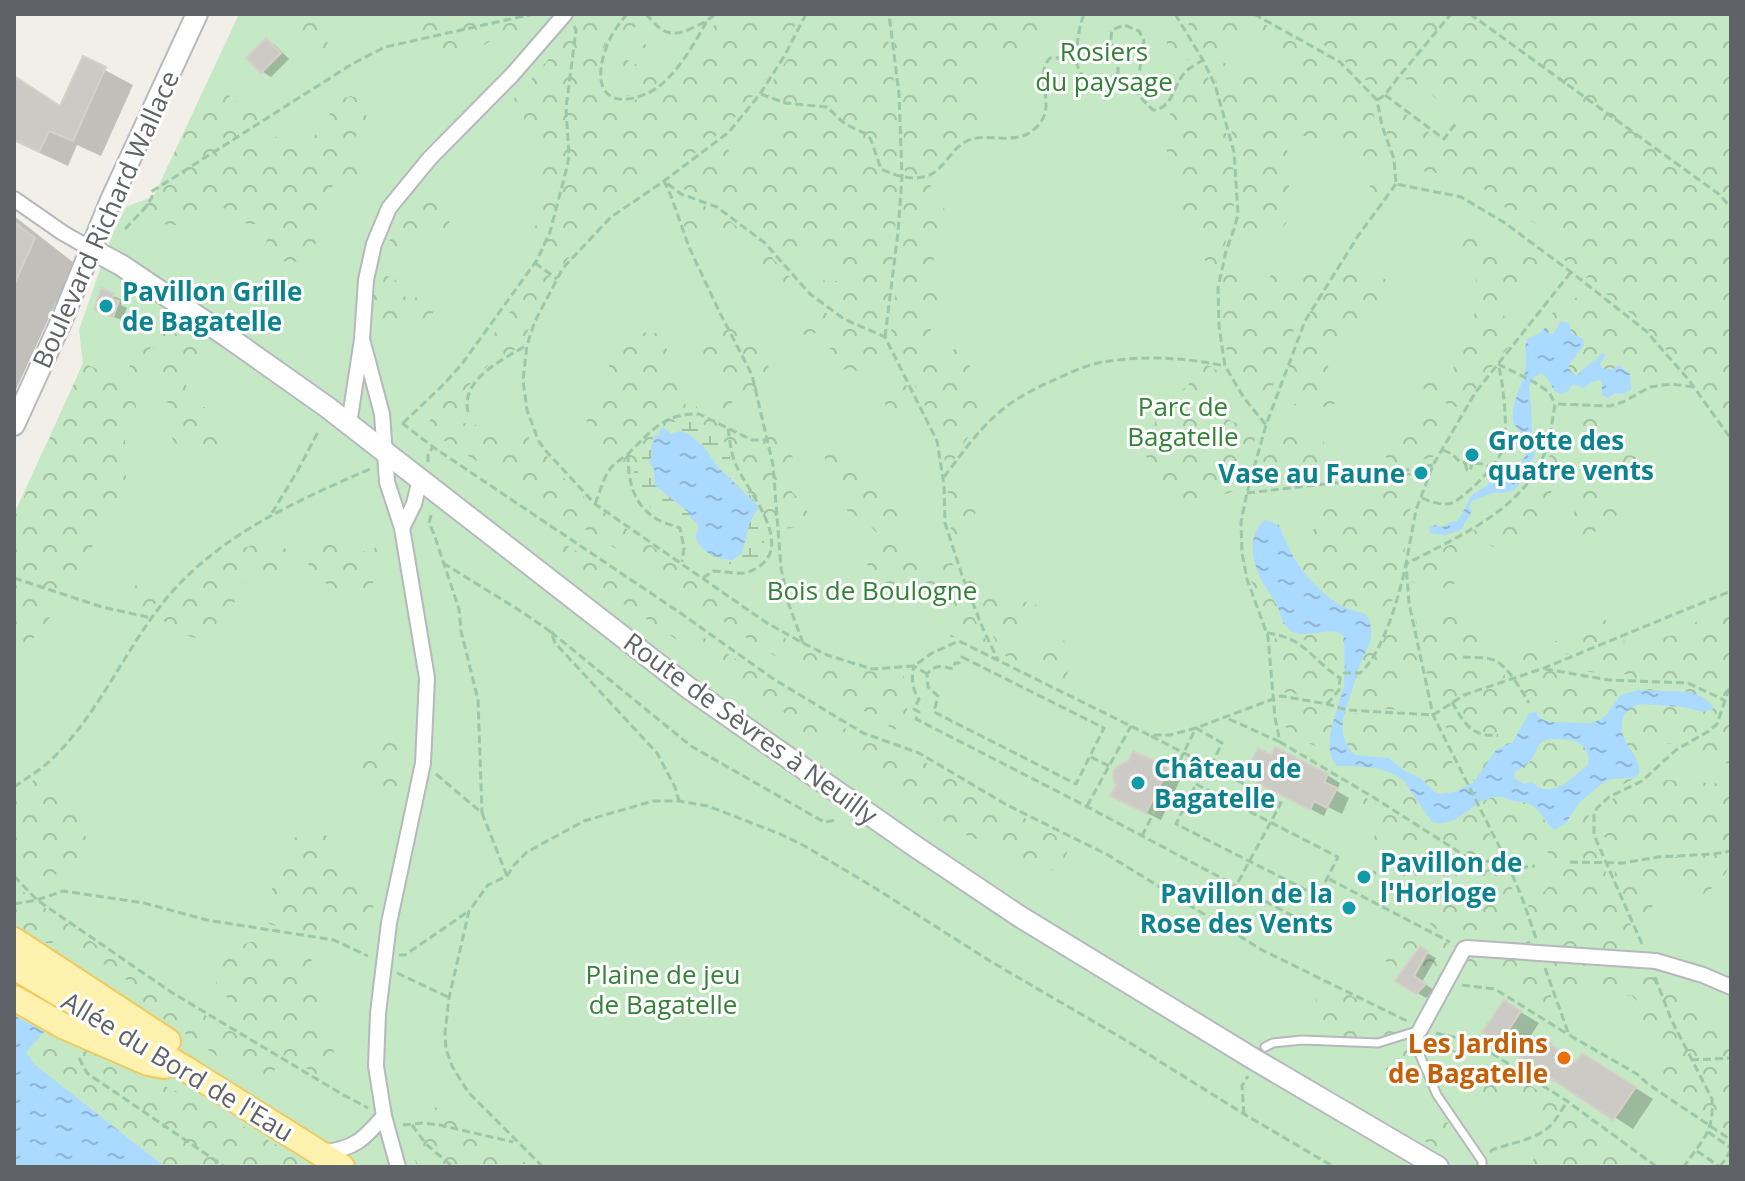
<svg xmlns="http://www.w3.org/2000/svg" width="1745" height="1181" viewBox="0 0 1745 1181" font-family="'Open Sans',sans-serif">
	<defs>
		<pattern id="forest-crowns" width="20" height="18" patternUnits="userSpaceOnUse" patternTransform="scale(2)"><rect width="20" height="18" fill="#c5e8c5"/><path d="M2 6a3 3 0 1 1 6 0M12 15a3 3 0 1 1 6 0" fill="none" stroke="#a3c0a4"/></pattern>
		<pattern id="wetland-marsh" width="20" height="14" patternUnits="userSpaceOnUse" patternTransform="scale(2)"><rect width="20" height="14" fill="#c5e8c5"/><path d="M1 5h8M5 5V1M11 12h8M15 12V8" fill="none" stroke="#a3c0a4"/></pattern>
		<pattern id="water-ripples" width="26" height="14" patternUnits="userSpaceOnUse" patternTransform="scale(2)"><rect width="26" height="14" fill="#aadaff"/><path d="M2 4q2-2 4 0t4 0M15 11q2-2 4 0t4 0" fill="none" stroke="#8eb4d2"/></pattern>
	</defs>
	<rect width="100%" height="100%" fill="#f1efe8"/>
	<path fill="#c5e8c5" d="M 239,14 L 1731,14 L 1731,1167 L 165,1167 L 26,1052 L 43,1032 L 14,1015 L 14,514 L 83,364 L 79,330 L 112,235 L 126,207 L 154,196 Z"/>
	<g fill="url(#forest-crowns)">
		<path d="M 265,14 L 331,14 L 340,21 L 328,37 L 325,61 L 303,35 Z"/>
		<path d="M 423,14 L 545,14 L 524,43 L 499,35 C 480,48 459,64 435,54 C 427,51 416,42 408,37 L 410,21 Z"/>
		<path d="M 584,14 L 624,14 C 608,35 587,70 604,96 L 602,100 L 612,108 C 624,99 640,101 653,94 C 683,76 703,42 722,14 L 801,14 C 775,65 752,108 706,144 C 697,152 687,160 675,165 C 667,168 660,163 651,167 L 647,175 L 643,190 L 603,218 L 556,273 L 550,273 C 547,296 530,321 523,345 C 504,356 474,370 466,392 C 464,398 464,406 463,412 L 461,414 L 462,423 L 476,425 C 479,431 479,434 485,436 C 490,437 522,432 529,432 L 529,443 C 547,449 558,473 571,486 C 576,490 581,494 585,498 C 616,523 648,543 680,566 C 733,602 835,689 902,669 C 909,697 914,707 895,730 L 754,643 L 661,577 L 424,428 L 545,265 L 527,247 L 538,220 L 538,145 L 514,99 L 555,52 Z"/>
		<path d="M 633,14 L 642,14 L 649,22 L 636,26 L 632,31 L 634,37 L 658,53 L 663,65 C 636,65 625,57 617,32 L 626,19 Z"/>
		<path d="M 810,14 L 883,14 C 902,99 901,186 891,272 C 889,290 889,309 880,325 C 856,330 820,298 804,282 C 816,278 827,282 840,281 L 843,271 L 826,262 L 820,242 L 801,242 L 794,251 L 792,263 L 786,261 L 774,246 L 749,224 L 724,207 L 678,187 L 673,182 L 673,178 L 703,159 L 719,145 C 731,147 733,157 736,168 C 757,166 761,158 771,141 L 765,125 L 755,120 L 746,120 L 789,57 Z"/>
		<path d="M 890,14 L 1053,14 L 1052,24 L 1032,34 L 1012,53 L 980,53 L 984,71 L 978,80 L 984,105 L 971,135 L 947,154 L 936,168 L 916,175 L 908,174 L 905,171 C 904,118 899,67 890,14 Z"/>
		<path d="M 1163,14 L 1174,14 L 1196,52 L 1188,60 L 1172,53 L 1167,45 L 1167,29 Z"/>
		<path d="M 1191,14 L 1244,14 L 1308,46 L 1337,65 L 1370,101 L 1386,159 L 1371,159 L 1306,136 L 1293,138 L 1287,145 L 1289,188 L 1295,203 L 1291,217 L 1280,231 L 1236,232 C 1246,177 1232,120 1211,69 L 1217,60 L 1226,64 L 1232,73 L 1236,73 L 1245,67 C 1256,69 1259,74 1262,85 L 1273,87 L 1279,77 L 1281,67 L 1270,55 L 1268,46 L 1263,38 L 1258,37 L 1250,41 L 1241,38 L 1220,48 L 1217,54 L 1206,51 L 1188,27 Z"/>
		<path d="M 1264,14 L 1731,14 L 1731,429 L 1676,360 L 1638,319 L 1586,278 L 1589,274 L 1588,265 L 1582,262 L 1574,268 L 1562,258 C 1562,252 1563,252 1560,246 C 1556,238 1533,219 1524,219 C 1520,218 1516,221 1512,223 L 1504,218 L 1506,209 C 1498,194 1473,183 1457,178 C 1440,172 1422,172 1405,169 C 1392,159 1382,121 1384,105 C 1403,106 1431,135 1446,148 L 1464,122 L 1429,93 L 1392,71 L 1380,87 C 1362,82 1347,61 1331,50 C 1310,36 1287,25 1264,14 Z"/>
		<path d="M 610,44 C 620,56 631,65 646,67 C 654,68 660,68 667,72 C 657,89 638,92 621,98 L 618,96 L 617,93 C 620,85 624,82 619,74 L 606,75 C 602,66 605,53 610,44 Z"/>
		<path d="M 1202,66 L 1207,74 C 1221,114 1237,158 1234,201 C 1233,228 1221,254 1214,279 C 1196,241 1177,200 1168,158 C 1166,151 1167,142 1168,134 C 1169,107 1177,80 1202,66 Z"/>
		<path d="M 209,79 L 243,108 L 253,112 L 266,111 L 258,135 L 263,139 L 279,137 L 293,129 L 294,140 L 302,144 C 321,136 327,117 338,100 L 351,96 L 365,102 L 367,123 L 350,143 L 353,153 L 369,158 L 373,164 L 366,180 L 347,187 L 333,186 L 321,197 L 316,229 L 317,241 L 311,252 L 297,262 L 277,261 L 266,256 L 264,247 L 271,230 L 265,225 L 242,223 L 232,209 L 220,208 L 189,214 C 171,238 158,218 138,209 L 154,196 Z"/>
		<path d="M 432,177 C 448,198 453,206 448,232 L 425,236 L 416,244 L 403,250 L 393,248 L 386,250 C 397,222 408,196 432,177 Z"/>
		<path d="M 919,180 L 929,182 L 932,190 L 948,215 L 931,268 L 942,291 L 934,323 L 925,343 L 933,352 L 946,356 L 958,346 L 970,366 L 957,391 L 966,400 L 983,394 L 999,406 L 966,440 L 954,460 L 949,464 L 945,461 L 939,436 L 933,421 L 892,341 L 891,329 L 900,256 L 905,185 Z"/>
		<path d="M 1383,180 L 1388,184 L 1391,180 L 1387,192 L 1383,199 L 1351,237 L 1343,236 L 1341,230 C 1347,218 1351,218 1357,209 C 1366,196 1365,183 1383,180 Z"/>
		<path d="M 680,197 C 705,203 725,217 744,232 L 741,233 L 743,241 L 741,245 L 728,244 L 708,236 L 700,230 L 686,230 L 676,204 L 676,200 Z"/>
		<path d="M 1465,229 L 1485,236 L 1503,256 L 1518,254 L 1537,259 L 1541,281 L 1532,287 L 1521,286 L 1508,295 C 1502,316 1500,321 1521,332 L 1481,380 L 1462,409 L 1440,401 L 1422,387 L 1423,379 L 1429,374 L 1446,379 L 1453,374 L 1455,352 L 1472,322 L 1477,307 L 1476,276 L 1460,246 Z"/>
		<path d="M 763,248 L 794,282 L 782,289 L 773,286 L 766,270 L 748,266 L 754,253 Z"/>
		<path d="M 1345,259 L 1349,262 L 1357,277 L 1372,277 L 1385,279 L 1390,291 L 1392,303 C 1389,307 1387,311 1383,314 C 1367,329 1363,314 1354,344 L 1338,350 L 1331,350 L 1326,355 C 1326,368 1336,381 1340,394 L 1336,403 L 1317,409 L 1294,405 C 1300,394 1301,385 1297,372 L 1288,369 L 1307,317 L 1318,298 Z"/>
		<path d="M 1300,265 L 1314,268 L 1321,275 C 1303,305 1291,337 1278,370 C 1273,382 1272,396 1264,406 C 1230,397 1218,322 1221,292 C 1222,283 1224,275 1226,266 L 1235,267 L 1263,286 L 1271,275 Z"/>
		<path d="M 379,273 C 396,279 400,280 405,297 L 412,301 L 425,288 L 438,283 L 443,291 C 428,333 412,332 374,319 L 374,287 Z"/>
		<path d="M 1586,293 L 1593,294 L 1643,335 L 1675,370 L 1630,382 L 1630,374 L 1601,368 L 1599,361 L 1594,360 L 1576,377 L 1568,366 L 1584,345 L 1571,333 L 1570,326 L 1561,321 L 1555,332 L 1549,334 L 1548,328 L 1545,328 L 1544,319 L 1568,302 Z"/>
		<path d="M 800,311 L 823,311 L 837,320 L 861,330 L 873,338 L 884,348 L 881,351 L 881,358 C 864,376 853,371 831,367 L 824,357 L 830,348 L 838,346 L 843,340 C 832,317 817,337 805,335 C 800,333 797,329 794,325 Z"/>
		<path d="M 153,318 L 210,356 C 205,361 197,362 192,367 C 182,379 187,396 190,409 L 205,407 L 215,414 L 218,426 L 218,445 C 198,454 192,451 173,442 L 169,426 L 174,410 L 169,403 L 164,401 L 158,392 L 162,363 L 157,350 L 151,347 L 146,357 L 135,389 L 136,414 L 125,438 L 126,487 L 94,543 L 74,586 L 26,648 L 14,660 L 14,520 L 83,363 L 123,380 Z"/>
		<path d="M 722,324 L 757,337 L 772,375 L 759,393 L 754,391 L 747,399 L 733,401 L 728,408 L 727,414 L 740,427 L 741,431 C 745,434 757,442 763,438 C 765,436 766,433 769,431 C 794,444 798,464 792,492 C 801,501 819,519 798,527 C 790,530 780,526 772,528 C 766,529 766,530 762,535 L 757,505 L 736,475 L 726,445 L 702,423 L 680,420 L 669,425 L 670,430 L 667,431 L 665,428 L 659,435 L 654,436 C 650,449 640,459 634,471 L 616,458 L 613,453 L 596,444 L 586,433 L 587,419 L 604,400 L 609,389 L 609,355 L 613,344 C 633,334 638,330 661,334 C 666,352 677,367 682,385 C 685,393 685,403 686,412 L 694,412 L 700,399 L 710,399 L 725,391 L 726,386 L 721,364 L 717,362 L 707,364 L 702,361 L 699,351 L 721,329 Z"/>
		<path d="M 1192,362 C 1251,368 1197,413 1237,423 C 1243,424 1250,422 1256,422 L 1258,425 L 1244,488 L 1203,501 L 1183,513 L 1146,456 L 1159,406 L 1188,386 L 1191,378 Z"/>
		<path d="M 907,385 L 922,414 C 913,409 901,415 891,416 C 886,408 882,400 887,391 Z"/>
		<path d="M 1620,407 L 1628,415 L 1614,435 L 1604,440 L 1587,438 L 1564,430 L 1557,420 L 1561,410 L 1602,410 Z"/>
		<path d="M 1409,412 L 1439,415 L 1449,431 L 1433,457 L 1389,469 L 1391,462 L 1382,453 L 1378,441 L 1399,426 L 1405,416 Z"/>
		<path d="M 1305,428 L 1323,433 C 1325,450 1325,467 1316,483 L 1267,489 L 1259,488 L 1254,483 L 1258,459 L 1266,457 L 1287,435 Z"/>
		<path d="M 825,447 C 841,452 841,464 861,459 L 891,499 L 918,510 L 912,524 L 898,525 L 891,536 L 890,543 C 913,547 928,566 952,563 L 975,620 L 987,642 L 984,645 L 963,637 L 950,637 L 951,625 L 926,596 C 901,600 887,604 867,585 L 867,566 L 879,535 L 863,519 L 848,512 L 828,470 L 824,454 Z"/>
		<path d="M 1552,452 L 1559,456 L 1564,470 L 1556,485 L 1543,504 L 1546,517 C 1537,532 1519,547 1500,548 C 1494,548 1489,544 1482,543 C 1463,542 1458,568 1458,582 C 1439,591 1429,592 1411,581 L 1409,567 C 1419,558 1440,551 1453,543 C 1473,531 1509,511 1525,494 C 1536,482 1544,466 1552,452 Z"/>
		<path d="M 1617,454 L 1635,456 L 1643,469 L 1638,483 L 1615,493 L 1620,511 L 1606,527 L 1580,538 L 1574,536 L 1566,527 L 1568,519 L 1578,508 L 1580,498 L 1598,479 L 1605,458 Z"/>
		<path d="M 1407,471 L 1420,483 L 1409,513 L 1403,563 L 1390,609 L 1369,617 C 1361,610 1354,612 1345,608 C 1324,598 1308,578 1294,560 C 1325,539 1301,504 1351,504 L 1366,489 L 1369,480 Z"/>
		<path d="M 948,490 L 962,491 L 978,503 C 973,519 972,542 955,549 L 951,529 Z"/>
		<path d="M 549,533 L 805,706 L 871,743 L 919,759 L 1071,844 L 1058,872 L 959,832 L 826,734 L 809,755 L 792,742 L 798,722 L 534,543 Z"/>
		<path d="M 265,542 L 278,543 L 288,551 L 288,561 L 284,569 C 247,584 247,569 231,611 L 222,614 L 205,641 L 179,633 L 160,618 C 179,590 200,569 227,548 L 236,550 Z"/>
		<path d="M 329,544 L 339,545 L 362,552 L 383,546 L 388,558 L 379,559 L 374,582 L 361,593 C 339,592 323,585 308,569 L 310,553 L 320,547 Z"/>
		<path d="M 971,573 L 982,574 L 998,603 L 1031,602 L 1039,607 L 1030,629 L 1020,643 L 1021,650 L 1036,653 L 1050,638 C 1055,639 1060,639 1064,641 C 1078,649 1066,676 1063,687 L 1007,657 L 1001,652 L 963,575 Z"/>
		<path d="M 1258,574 L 1277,606 L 1283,620 L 1307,634 L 1332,631 L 1343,634 L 1345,643 L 1344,672 L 1340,674 L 1334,670 L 1305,640 L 1267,628 L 1251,580 Z"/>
		<path d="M 142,581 C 152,581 156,584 160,593 L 164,593 L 152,608 L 144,610 L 132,605 C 129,595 132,585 142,581 Z"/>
		<path d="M 1724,611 L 1731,616 L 1731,764 L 1709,760 L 1698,746 L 1698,742 L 1711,735 L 1716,729 L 1713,726 L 1702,729 L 1675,743 L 1661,744 L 1650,753 L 1643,753 L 1643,764 L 1639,766 C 1631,752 1612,730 1625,714 C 1628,710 1632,708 1636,705 L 1684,707 L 1696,711 L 1710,702 L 1692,692 L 1638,690 L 1621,695 L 1607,714 L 1600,720 L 1590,723 L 1551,722 L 1543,720 L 1535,712 L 1529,713 L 1513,742 L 1502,748 L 1474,782 L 1440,716 L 1441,711 L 1464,696 L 1544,670 L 1554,670 L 1603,680 L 1630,679 L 1630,674 L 1617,675 L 1581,671 L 1584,664 L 1585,654 L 1617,641 L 1640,642 L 1689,632 L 1699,617 Z"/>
		<path d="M 1425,613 C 1433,614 1443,613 1451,615 C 1466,618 1486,631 1489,646 L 1485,654 L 1464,656 L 1463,660 C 1483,661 1499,655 1506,679 L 1485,684 L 1444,701 L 1432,699 L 1415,616 Z"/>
		<path d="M 1595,619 L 1605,620 L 1617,633 L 1622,632 L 1517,674 C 1517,639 1567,645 1585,630 L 1586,621 Z"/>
		<path d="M 1371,627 L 1383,628 L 1413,640 L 1423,683 L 1404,686 L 1398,690 L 1396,702 L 1402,710 L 1346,706 L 1357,672 L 1371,637 Z"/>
		<path d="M 1275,638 C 1294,641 1307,643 1317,659 L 1314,669 C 1323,673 1335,678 1337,687 L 1327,699 L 1283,692 L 1286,667 L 1274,646 Z"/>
		<path d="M 1281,698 L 1336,709 L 1330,751 C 1307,744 1279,733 1276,705 Z"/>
		<path d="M 1344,712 L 1374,716 L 1419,717 L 1434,725 L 1464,787 L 1455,792 L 1439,794 L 1420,778 L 1405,771 L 1389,758 L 1355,755 C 1343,743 1340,728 1344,712 Z"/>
		<path d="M 370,739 L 387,741 L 401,747 L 397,787 L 376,789 L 361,786 C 353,762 356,759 370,739 Z"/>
		<path d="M 1552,739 C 1571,739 1592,741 1588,765 C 1576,774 1559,793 1542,788 C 1533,786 1533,783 1524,784 L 1514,778 L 1514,773 C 1520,768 1528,765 1532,759 C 1540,747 1535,742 1552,739 Z"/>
		<path d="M 1383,771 C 1403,777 1407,784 1418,801 L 1415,805 L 1403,811 L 1379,794 L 1380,777 Z"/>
		<path d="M 1634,778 C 1619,788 1593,800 1588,819 C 1587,823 1588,828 1587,833 L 1644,953 L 1640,957 L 1547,949 L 1542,944 L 1528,906 C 1549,889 1553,885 1554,858 L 1543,848 L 1521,839 L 1515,842 L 1511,849 L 1503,846 L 1481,802 L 1493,797 L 1528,803 L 1536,808 L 1548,825 L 1565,824 C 1571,810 1593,787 1607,781 C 1615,777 1625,780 1634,778 Z"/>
		<path d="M 34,780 L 52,789 L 75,815 L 87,840 C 69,878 62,873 23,881 L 14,871 L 14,792 Z"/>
		<path d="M 1669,780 L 1722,784 L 1731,791 L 1731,847 L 1682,852 L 1645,845 L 1611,841 L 1604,837 L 1600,829 L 1597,814 L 1598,810 L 1610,800 L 1647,783 Z"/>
		<path d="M 1345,785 L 1466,859 L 1495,866 L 1507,873 L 1530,941 L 1530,946 C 1497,945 1451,948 1427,921 C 1428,894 1420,877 1391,873 C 1385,872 1377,875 1371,875 L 1378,864 L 1365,857 L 1376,833 L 1363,824 L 1369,814 L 1366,811 L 1340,800 Z"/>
		<path d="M 1476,806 L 1496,847 L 1497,855 C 1476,866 1441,837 1423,825 L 1428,818 L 1432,822 L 1446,824 Z"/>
		<path d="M 307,827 L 329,837 L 345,864 L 365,882 L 377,885 L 369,932 L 364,938 L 321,930 L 309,933 L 312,963 L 307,970 L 310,981 L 335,994 L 332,1004 L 322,1008 L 315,1016 L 322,1032 L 332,1036 L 338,1087 L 221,1018 L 236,1016 L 230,1001 L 216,983 L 219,967 L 243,945 L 259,939 L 270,940 L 274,951 L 282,954 L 301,956 L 304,947 L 298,934 L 267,923 L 258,908 L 273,887 L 284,855 L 291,841 Z"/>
		<path d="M 1731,854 C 1729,874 1720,884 1703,894 L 1666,883 L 1652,873 L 1646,873 L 1644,879 C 1646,884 1649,887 1651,892 C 1655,907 1650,926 1644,940 L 1615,877 C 1614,869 1616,866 1622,860 Z"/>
		<path d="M 14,885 L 157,989 L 210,1018 L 278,1060 L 280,1065 L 261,1083 L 227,1063 L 144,1005 L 131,983 L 98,960 L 66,942 L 58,940 L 52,943 L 45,943 L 14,923 Z"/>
		<path d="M 1420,932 L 1457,947 L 1539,960 L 1552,999 L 1549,1008 L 1544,1010 L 1526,999 L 1506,981 L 1481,968 L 1476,974 C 1465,974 1457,972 1446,967 L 1441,971 L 1435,968 C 1432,974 1433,980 1431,986 L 1414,976 L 1407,965 L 1403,969 L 1379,958 L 1385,941 L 1399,946 Z"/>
		<path d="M 1550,961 L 1663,970 C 1670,992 1678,992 1698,984 L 1700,987 L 1699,998 L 1709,1027 L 1723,1020 L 1731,1023 L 1731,1133 C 1708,1118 1660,1092 1647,1068 L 1659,1068 L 1664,1063 L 1663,1051 L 1658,1039 L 1640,1029 L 1640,1004 L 1631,995 L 1618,998 L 1606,986 L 1585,994 L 1563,1000 L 1556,992 L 1547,964 Z"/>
		<path d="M 1321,982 C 1349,996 1384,1007 1405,1029 C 1385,1040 1363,1039 1341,1037 L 1342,1034 L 1337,1030 L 1318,1024 C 1315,1010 1314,995 1321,982 Z"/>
		<path d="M 44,1032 L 200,1102 L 316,1167 L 165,1167 L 33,1064 L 26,1052 Z"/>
		<path d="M 1413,1040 L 1415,1055 L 1420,1071 L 1395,1083 L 1387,1078 L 1385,1064 L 1388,1047 Z"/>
		<path d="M 1460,1047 L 1484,1055 L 1632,1153 L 1635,1167 L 1584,1167 L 1584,1164 L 1574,1167 L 1530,1167 L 1544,1137 L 1522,1099 L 1511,1099 L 1493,1111 L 1483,1110 L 1464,1077 L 1443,1061 L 1445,1051 Z"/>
		<path d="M 437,1105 L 452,1110 L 489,1146 L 527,1163 L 530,1167 L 417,1167 L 411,1142 Z"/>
		<path d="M 1442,1114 L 1459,1143 L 1463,1154 L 1460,1161 L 1421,1139 L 1434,1117 Z"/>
	</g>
	<g fill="url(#wetland-marsh)">
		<path d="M 691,419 L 720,432 L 726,445 L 736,475 L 757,505 L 717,466 L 704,446 L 690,435 L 680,431 L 671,434 L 667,431 L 670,429 L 668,425 C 676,420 683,420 691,419 Z"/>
		<path d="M 651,447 L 653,456 L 650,462 L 654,470 L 655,485 L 688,512 L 699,529 L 695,536 L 678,521 L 653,510 L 642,498 L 638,490 L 634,471 L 644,453 Z"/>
		<path d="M 758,508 L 764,540 L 763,558 L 739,567 L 714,559 L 713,556 L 723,560 L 742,553 L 749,524 Z"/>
	</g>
	<g fill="url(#water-ripples)" fill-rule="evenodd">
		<path d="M 1561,321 L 1569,323 L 1571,333 L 1583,339 L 1584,345 L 1568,366 L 1571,372 L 1576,376 L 1594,360 L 1599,361 L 1602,368 L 1612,370 L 1619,365 L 1630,374 L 1631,390 L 1623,394 L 1615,393 L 1608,398 L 1602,395 L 1602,381 C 1595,379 1589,384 1584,388 L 1573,384 L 1568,391 L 1562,394 L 1555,392 L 1547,378 L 1541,373 L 1533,378 L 1529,387 L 1531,405 L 1532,435 L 1535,448 L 1534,457 L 1521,477 L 1518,486 L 1513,490 L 1505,493 L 1492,493 L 1472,501 L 1469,507 L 1472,511 L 1461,530 L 1445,535 L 1430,533 L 1429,528 L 1435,525 L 1443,527 L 1449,523 L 1457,521 C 1464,513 1466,504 1472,495 L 1521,463 L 1526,455 L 1527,441 C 1523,434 1514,427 1513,420 C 1511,403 1522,387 1525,371 C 1528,360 1523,350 1527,339 L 1540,333 L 1545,328 L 1548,328 L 1549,334 L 1553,334 Z"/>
		<path d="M 662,428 L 665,428 L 671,434 L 680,431 L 690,435 L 704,447 L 717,466 L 757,505 L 758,508 L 749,524 L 742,553 L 733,560 C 716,559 701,553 695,536 L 699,528 L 697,523 L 691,518 L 688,512 L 655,485 L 654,470 L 649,462 L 652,456 L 651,447 L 655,436 L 659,435 L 659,433 Z"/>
		<path d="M 1265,520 L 1279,525 C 1291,557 1304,577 1331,599 C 1336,602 1341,606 1347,608 C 1361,615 1369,609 1371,629 C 1373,644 1362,656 1358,669 C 1356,673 1356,677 1355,681 C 1348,706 1331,733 1355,755 L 1389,758 L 1405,771 L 1420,778 L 1435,792 L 1439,794 L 1455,792 L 1474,782 L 1496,750 L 1513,742 L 1529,713 L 1535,712 L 1543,720 L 1551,722 L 1590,723 L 1600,720 L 1607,714 L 1621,695 L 1638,690 L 1692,692 L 1704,698 L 1713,706 L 1713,709 L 1703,712 L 1684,707 L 1642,704 L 1636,705 L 1624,714 C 1614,745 1640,748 1639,774 L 1634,778 L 1610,779 L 1600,785 L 1579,803 L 1565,824 L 1554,830 C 1546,823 1542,812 1533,806 C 1527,801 1522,803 1514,801 C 1508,800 1503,796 1496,797 C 1471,799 1460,829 1432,822 L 1404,781 C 1387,766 1359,766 1337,766 C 1319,748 1339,707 1344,686 C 1345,677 1345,643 1343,635 C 1328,625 1310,639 1293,632 C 1283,627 1281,614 1277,605 C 1271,594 1262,584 1258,572 C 1251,556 1249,531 1265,520 ZM 1552,739 C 1571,739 1592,741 1588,765 C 1576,774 1559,793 1543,789 C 1538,788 1535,784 1531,782 L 1524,784 L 1514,778 L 1515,772 C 1520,768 1529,765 1532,758 C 1540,747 1535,742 1552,739 Z"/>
		<path d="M 14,1015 L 44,1032 L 26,1052 L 34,1064 L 165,1167 L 14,1167 Z"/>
	</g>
	<g fill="#0003">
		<path d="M 266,40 L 275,45 L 289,59 L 271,77 L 263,72 L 249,58 Z"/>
		<path d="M 84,59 L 133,85 L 101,156 L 77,145 L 68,166 L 14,141 L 14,75 L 62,107 Z"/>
		<path d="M 14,216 L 74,263 L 14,394 Z"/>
		<path d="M 102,291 L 122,300 L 121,305 L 127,308 L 122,320 L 105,314 Z"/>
		<path d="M 1168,770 L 1181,778 L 1161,820 L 1127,803 L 1118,785 Z"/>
		<path d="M 1327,775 L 1340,783 L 1337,791 L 1349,798 L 1342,814 L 1328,807 L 1324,816 L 1273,790 Z"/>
		<path d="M 1420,949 L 1436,958 L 1422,982 L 1434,990 L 1426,998 L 1398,981 Z"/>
		<path d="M 1504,1002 L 1539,1023 L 1526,1043 L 1545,1055 L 1578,1063 L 1601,1066 L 1653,1099 L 1633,1129 L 1484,1032 Z"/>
	</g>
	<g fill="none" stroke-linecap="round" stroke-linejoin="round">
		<path stroke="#aadaff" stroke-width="5" d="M 1599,361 L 1602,356"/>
	</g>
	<g fill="#cccac5" stroke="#d6d1c6" stroke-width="2">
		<path d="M 266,38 L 281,53 L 261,73 L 246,58 Z"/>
		<path d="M 83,56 L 106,67 L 73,141 L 49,131 L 39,152 L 14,140 L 14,76 L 60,106 Z"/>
		<path d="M 14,222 L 35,238 L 14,285 Z"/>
		<path d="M 101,288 L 114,293 L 112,299 L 119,301 L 113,317 L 94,310 Z"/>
		<path d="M 1275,747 L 1328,774 L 1324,782 L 1337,788 L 1327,808 L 1314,801 L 1310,810 L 1257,783 L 1261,775 L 1248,768 L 1258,748 L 1271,755 Z"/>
		<path d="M 1133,751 L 1169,768 L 1146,813 L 1110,796 L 1116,785 L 1113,778 L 1114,770 L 1119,765 L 1128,761 Z"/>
		<path d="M 1420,946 L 1428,951 L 1414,976 L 1426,984 L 1416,994 L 1395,981 Z"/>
		<path d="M 1504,1000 L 1521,1011 L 1508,1031 L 1543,1054 L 1550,1044 L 1576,1062 L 1582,1053 L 1636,1087 L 1613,1120 L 1482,1032 Z"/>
	</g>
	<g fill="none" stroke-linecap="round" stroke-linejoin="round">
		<g stroke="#b5b8bc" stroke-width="11">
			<path id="lane" d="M 1265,1047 L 1273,1043 L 1302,1040 L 1378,1043 L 1420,1030 L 1419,1053 L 1437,1095 L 1482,1161 L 1482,1167"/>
		</g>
		<g stroke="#b5b8bc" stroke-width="18">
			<g id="street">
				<path d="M 14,199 L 63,233 L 91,249"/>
				<path d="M 362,339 L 382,414 L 387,482 L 402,528 L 427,678 L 423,763 L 389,923 L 378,1013 L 376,1066 L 384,1116 L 398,1167"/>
				<path d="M 349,424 L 362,339 L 366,280 L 374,244 L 389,208 L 430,158 L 512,75 L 565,14"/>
				<path d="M 402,528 L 414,504 L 420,479"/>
				<path d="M 1420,1030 L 1464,949 L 1467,948 L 1656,961 L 1703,975 L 1731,987"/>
				<path d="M 322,1153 C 355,1148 362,1141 384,1116"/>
			</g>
		</g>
		<g stroke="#b6babf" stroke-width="24">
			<g id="secondary">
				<path d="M 91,249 L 121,265 L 228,337 L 327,407 L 690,689 L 916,847 L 1019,916 L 1257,1061 L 1438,1167"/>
				<path d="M 14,425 L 61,322 L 111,200 L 197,14"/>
			</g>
		</g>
		<g stroke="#f2c960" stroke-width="28">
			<g id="primary">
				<path d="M 14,940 L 168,1041"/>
				<path d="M 14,967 L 186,1069 L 342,1167"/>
				<path d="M 14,998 L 65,1027 L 148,1063 L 164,1066"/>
			</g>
		</g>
		<g stroke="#9cc7a9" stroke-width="3" stroke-dasharray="8 4" stroke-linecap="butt">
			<path d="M 627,14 C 618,25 609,37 605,51 C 592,91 609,110 648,93 C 673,82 694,44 707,21"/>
			<path d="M 646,14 C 661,32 670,39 692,28 C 701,24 708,21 715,14"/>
			<path d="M 806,14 L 785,55 L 760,94 L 729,132 L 664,181 L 611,217 L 563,268 L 535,321 L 527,345 L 523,380 L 527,410 L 538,440 L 546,451 L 595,504 L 767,623 L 803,643 L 827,655 L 872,669 L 914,666 L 932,653 L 959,641 L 1149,735 L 1170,735 L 1196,728 L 1281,696 L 1327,704 L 1347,710 L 1433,715 L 1464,695 L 1544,668 L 1731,591"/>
			<path d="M 1175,14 L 1203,60 L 1215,85 L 1234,152 L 1238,214 L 1234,229 L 1226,251 L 1218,288 L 1219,326 L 1225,366 L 1244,398 L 1266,425"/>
			<path d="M 1254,14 L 1340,62 L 1377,100 L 1382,126 L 1394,159 L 1396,184 L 1461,197 L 1505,223 L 1571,272 L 1646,331 L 1688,379 L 1731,439"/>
			<path d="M 1470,14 L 1720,195 L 1731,208"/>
			<path d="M 1076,61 C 1081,81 1095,89 1115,83 C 1125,61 1107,50 1112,30 L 1124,25 L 1139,31 L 1144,41 L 1139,75 L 1139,96 L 1153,110 C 1173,109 1173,85 1186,71 C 1191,67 1198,63 1203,60"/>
			<path d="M 1401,74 L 1451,14"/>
			<path d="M 761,94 L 785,103 L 827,107 L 845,124 L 868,135 L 871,140 L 881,169 C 894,175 908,180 923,177 C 942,174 949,151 965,142 C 987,129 1019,151 1040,123 C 1056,103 1033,75 1050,58 L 1067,58 L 1076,61 C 1077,44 1078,30 1084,14"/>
			<path d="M 1385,95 L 1444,139 L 1456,123"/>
			<path d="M 1377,100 L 1385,95 L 1399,76"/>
			<path d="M 1396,184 L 1358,236 L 1305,321 L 1266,425 L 1247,493 L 1241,522 L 1242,553 L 1247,579 L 1268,637 L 1275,718 L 1280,742 L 1373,797 L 1470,859 L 1494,862 L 1509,869 L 1535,866"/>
			<path d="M 125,229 L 147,206 L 152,197 L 151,192 L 352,64 L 385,47 L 533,14"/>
			<path d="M 535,263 L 557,279"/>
			<path d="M 885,337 L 898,232 L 902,177 L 899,94 L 889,14"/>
			<path d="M 1498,364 L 1534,382 L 1549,392 L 1555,404"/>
			<path d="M 468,412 C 460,379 504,359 527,345"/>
			<path d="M 402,423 L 433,447 L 679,612 L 772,678 L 863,733 L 919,753 L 1007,805 L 1108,855 L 1262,950 L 1407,1021"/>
			<path d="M 403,423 L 442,386 L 462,364 L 537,260 L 550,232 L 567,167 L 569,155 L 566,108 L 576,30 L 574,26"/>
			<path d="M 1443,450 L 1452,454 L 1460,462 L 1484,464 L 1490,468"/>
			<path d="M 628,454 C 628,479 632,503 655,518 C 662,523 673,525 680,528 L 684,548 L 682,562"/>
			<path d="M 1472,460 L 1472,459"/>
			<path d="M 428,462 L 428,454 L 433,447"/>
			<path d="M 1465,463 L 1467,470 L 1470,471 L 1471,468"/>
			<path d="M 944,477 C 960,456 976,433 995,416 C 1010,402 1028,392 1047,383 C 1063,376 1081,367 1098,363 C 1140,355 1183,357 1225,366"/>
			<path d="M 1247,493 L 1342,482 L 1433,465"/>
			<path d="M 1422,498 C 1431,502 1443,506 1452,503 C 1467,496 1497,465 1503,449 C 1509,437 1503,378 1498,364"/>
			<path d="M 595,504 C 600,493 603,478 610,469 C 615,462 624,458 630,452 C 652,430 665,413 699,414 L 752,440 L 768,440"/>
			<path d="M 272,513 L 298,470 L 319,430"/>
			<path d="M 431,515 L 429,523 L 434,534 L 459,609 L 461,631 L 478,700 L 482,813"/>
			<path d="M 443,563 L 519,610 L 551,632 L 555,643 L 657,753 L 675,787 L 679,801"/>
			<path d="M 14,578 L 102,607 L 152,618"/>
			<path d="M 703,578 L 713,571 C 723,571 734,574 744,573 C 750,572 756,569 761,565 C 792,541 747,490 736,465 C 731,454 730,441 728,429"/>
			<path d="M 551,632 L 691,746 L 824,822 L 838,820"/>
			<path d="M 1267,633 C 1304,637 1312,660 1340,678"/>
			<path d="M 803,643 L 789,605 L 781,568 L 773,465 L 752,375 L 719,311 L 689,247 L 671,196 L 664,181 L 681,194 L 717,207 L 765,243 L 810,294 L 844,319 L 885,337 L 937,441 L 944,485 L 945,523 L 962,575 L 983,629 L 998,660"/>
			<path d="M 962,657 L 1104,728 L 1076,784 L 934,712 L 938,696 L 928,687 L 927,674 C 935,664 942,666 953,669 L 955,663 L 959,663 Z"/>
			<path d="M 1463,657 C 1473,658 1486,656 1496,661 C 1508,667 1522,691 1529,703"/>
			<path d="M 1545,669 L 1609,680 L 1688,683 L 1724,700"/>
			<path d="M 927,674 L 914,666 C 911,678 912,689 919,699 L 914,709 L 919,712 L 916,719 L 1084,805 L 1323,932"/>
			<path d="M 1452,702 C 1463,722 1472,738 1498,735"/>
			<path d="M 1327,704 L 1339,690 L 1340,678 L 1344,673 L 1360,673 C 1383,654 1400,593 1406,564 C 1455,538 1519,512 1542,459 C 1550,443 1552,422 1555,404 L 1610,406 L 1623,402 L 1650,387 L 1671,384 L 1694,387"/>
			<path d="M 1229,719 L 1280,742"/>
			<path d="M 1151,736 L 1281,803 L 1236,886"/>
			<path d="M 1091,757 L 1109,766"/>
			<path d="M 436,774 L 482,813 L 507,876"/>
			<path d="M 1196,784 L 1338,857 L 1318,896 L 1176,824 Z"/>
			<path d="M 14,787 C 27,778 42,769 53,758 C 100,712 125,649 166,599 C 219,535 296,501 370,469"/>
			<path d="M 1164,793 L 1185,804"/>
			<path d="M 1087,806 L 1131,726"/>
			<path d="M 1142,836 L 1196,728 L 1222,743 L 1211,766"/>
			<path d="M 1570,862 L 1623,863 L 1658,857 L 1713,854 L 1731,851"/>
			<path d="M 14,876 L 37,900 L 171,992 L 340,1093 L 368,1108"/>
			<path d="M 1329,879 L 1450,942"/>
			<path d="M 14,904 L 37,900 L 63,891 L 144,903 L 207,920 L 334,940 L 368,956"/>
			<path d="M 1536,938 L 1521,895 L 1502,852 L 1433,715 L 1409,603 L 1406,564 L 1416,510 L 1433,465 L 1475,393 L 1571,272"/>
			<path d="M 1642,944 L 1594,835 L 1594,814 L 1597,808 L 1609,797 L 1642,781 L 1676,750 L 1709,731 L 1717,724 L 1731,683"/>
			<path d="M 399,955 L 405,955 L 469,911"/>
			<path d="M 1545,968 L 1569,1035 L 1637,1074 L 1648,1084 L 1731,1140"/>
			<path d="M 397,973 L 448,997"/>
			<path d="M 1655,977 L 1671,1019 L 1712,1099 C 1714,1132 1703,1139 1685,1165 L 1688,1167"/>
			<path d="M 1462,985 L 1495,989 L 1569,1035"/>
			<path d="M 1436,1033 L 1474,1042 L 1567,1101 L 1657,1167"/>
			<path d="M 79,1058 L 87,1073 L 225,1167"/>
			<path d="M 1691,1060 L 1731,1058"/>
			<path d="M 1244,1114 L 1242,1086 L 1248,1076"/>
			<path d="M 403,1125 L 422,1123 L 440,1125 L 513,1142"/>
			<path d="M 412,1125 L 426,1144 L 453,1167"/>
			<path d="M 1708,1132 L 1731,1148"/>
			<path d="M 1697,1151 L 1720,1167"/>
			<path d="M 1490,1152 L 1492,1150 C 1513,1142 1537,1140 1552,1124 C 1558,1117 1562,1109 1567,1102"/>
			<path d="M 543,1167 L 468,1092 L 452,1066 L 446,1049 L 445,1033 L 449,998 L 469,911 L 488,885 L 507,876 L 514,865 L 527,852 L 584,821 L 653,801 L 679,801 L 708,806 L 780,834 L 803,845 L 875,888 L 990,961 L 1127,1041 L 1244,1114 L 1334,1167"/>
			<path d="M 1720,1167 L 1731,1150"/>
		</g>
		<use href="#lane" stroke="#fff" stroke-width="7"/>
		<use href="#street" stroke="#fff" stroke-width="14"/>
		<use href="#secondary" stroke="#fff" stroke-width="20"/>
		<use href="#primary" stroke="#fff2af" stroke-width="24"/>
		<path stroke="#9cc7a9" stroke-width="3" stroke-dasharray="8 4" stroke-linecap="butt" d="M 1471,468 L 1472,460"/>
	</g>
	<g fill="#0f9aa8" stroke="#fff" stroke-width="3">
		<circle cx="106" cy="306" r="8"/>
		<circle cx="1472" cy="455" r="8"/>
		<circle cx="1421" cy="473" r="8"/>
		<circle cx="1138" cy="783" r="8"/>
		<circle cx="1364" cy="877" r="8"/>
		<circle cx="1349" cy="908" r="8"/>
	</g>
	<circle fill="#e8710a" stroke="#fff" stroke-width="3" cx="1564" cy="1058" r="8"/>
	<g text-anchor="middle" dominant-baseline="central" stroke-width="6" stroke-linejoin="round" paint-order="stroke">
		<g font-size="26" fill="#348238" stroke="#fff">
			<text x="1104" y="51">Rosiers<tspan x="1104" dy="30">du paysage</tspan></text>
			<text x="1183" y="406">Parc de<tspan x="1183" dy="30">Bagatelle</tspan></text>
			<text x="872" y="590">Bois de Boulogne</text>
			<text x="663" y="974">Plaine de jeu<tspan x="663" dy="30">de Bagatelle</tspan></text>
		</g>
		<g font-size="26" fill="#5f6368" stroke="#fff">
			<text transform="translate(105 219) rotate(-66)">Boulevard Richard Wallace</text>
			<text transform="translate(751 728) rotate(36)">Route de Sèvres à Neuilly</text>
			<text transform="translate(178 1066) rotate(31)">Allée du Bord de l'Eau</text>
		</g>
		<g font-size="26" font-weight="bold" fill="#0d838f" stroke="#fff" text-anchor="start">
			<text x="122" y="291">Pavillon Grille<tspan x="122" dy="30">de Bagatelle</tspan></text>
			<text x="1488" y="440">Grotte des<tspan x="1488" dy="30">quatre vents</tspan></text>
			<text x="1405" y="473" text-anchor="end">Vase au Faune</text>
			<text x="1154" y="768">Château de<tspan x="1154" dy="30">Bagatelle</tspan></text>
			<text x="1380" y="862">Pavillon de<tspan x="1380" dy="30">l'Horloge</tspan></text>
			<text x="1333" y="893" text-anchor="end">Pavillon de la<tspan x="1333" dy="30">Rose des Vents</tspan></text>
		</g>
		<g font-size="26" font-weight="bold" fill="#c56008" stroke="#fff" text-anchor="end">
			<text x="1548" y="1043">Les Jardins<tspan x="1548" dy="30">de Bagatelle</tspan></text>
		</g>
	</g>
	<rect width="1745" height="1181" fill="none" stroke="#5f6368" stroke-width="32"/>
</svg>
